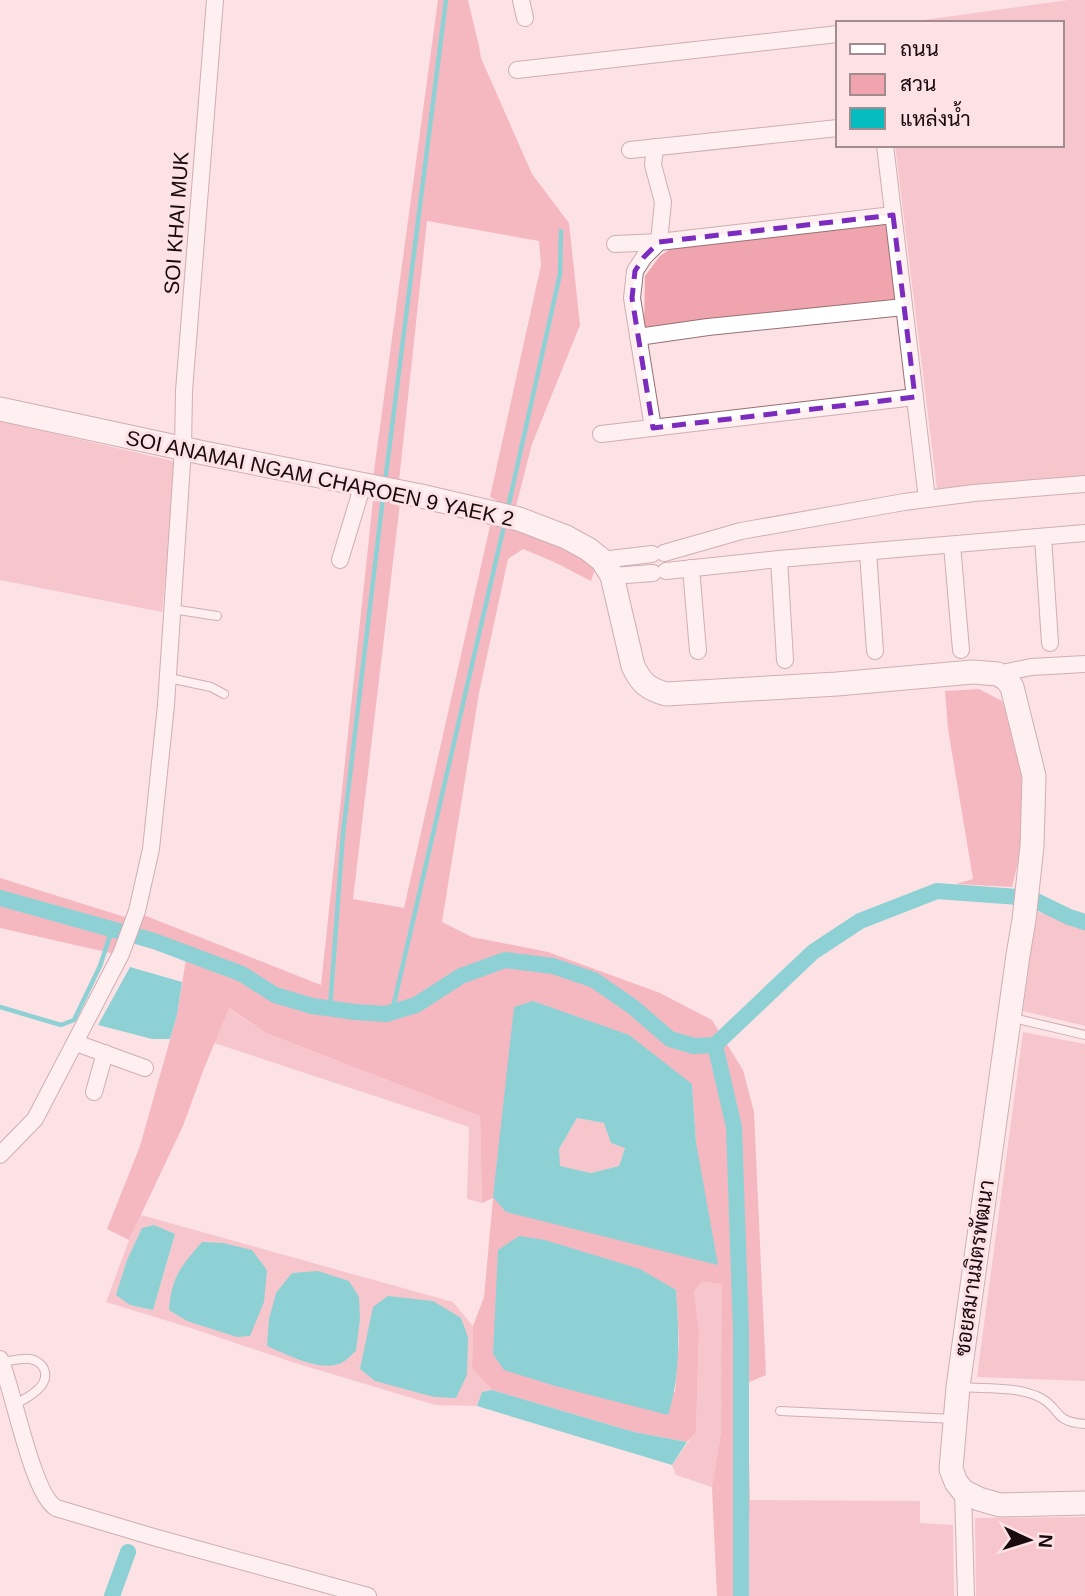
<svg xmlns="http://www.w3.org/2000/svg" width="1085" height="1596" viewBox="0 0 1085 1596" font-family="Helvetica,Sarabun,sans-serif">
	<rect width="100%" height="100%" fill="#fde2e5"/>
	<g fill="#f0a5ae" fill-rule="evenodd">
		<path d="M 1068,0 L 1085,0 L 1085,477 L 937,489 L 895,145 L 1062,145 L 1062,23 L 901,23 Z"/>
		<path d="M 886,222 L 895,301 L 644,327 L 645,276 L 660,256 L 673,247 Z"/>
		<path d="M 0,421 L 173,461 L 176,470 L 162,612 L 0,580 Z"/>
		<path d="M 1036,911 L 1085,928 L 1085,1026 L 1023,1011 Z"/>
		<path d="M 228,1008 L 266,1033 L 480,1116 L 482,1203 L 467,1199 L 469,1127 L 214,1043 Z"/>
		<path d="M 1023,1032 L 1085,1044 L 1085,1381 L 977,1377 Z"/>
		<path d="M 577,1118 L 604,1123 L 625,1148 L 619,1166 L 591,1173 L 559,1166 L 559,1149 Z"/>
		<path d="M 141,1215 L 453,1302 L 473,1326 L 472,1368 L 492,1390 L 482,1392 L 477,1406 L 435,1405 L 292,1362 L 194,1329 L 106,1302 L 129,1240 ZM 175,1234 L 153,1310 L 130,1305 Z"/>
		<path d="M 702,1282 L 722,1284 L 723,1291 L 721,1433 L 712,1487 L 676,1475 L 672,1465 L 696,1431 L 699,1333 L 694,1291 Z"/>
		<path d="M 750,1500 L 920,1501 L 920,1523 L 953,1525 L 954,1596 L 748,1596 Z"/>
		<path d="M 1085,1517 L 1085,1596 L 976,1596 L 975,1518 Z"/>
	</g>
	<g fill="#ea8694" fill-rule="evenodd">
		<path d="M 438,0 L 468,0 L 479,46 L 481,58 L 532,174 L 569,223 L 580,325 L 532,444 L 515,510 L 490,497 L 541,265 L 539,241 L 427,221 L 399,481 L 373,478 Z"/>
		<path d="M 373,501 L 400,503 L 353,899 L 404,908 L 490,526 L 495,520 L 573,549 L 595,569 L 591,581 L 554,562 L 523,549 L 508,559 L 479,693 L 442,922 L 472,937 L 548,952 L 660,993 L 712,1020 L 743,1070 L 754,1112 L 766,1375 L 747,1383 L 750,1500 L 748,1596 L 717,1596 L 712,1487 L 721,1433 L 722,1284 L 702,1282 L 694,1291 L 699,1333 L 696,1432 L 687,1442 L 634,1432 L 492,1390 L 472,1368 L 473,1326 L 484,1297 L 493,1198 L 482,1203 L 480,1116 L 266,1033 L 229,1008 L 203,1071 L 183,1126 L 129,1240 L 107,1229 L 140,1146 L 177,1015 L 186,959 L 120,939 L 115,954 L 0,928 L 0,878 L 128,918 L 146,916 L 321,985 ZM 514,1007 L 692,1084 L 696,1142 L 506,1212 ZM 676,1290 L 679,1340 L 675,1392 L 493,1354 L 496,1324 Z"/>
		<path d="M 979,689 L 1002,701 L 1021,753 L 1023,841 L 1012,887 L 956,884 L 973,879 L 948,729 L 945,691 Z"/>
	</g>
	<g fill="#05bdc1" fill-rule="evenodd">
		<path d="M 130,967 L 182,982 L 177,1015 L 170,1039 L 152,1039 L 98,1025 Z"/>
		<path d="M 533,1001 L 629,1035 L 692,1084 L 696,1142 L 718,1265 L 506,1212 L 493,1197 L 514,1007 ZM 577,1118 L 604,1123 L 611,1143 L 625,1148 L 619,1166 L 591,1173 L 560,1166 L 559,1149 Z"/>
		<path d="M 154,1225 L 175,1234 L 153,1310 L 130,1305 L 116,1295 L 127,1260 L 142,1228 Z"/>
		<path d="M 519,1236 L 545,1240 L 640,1269 L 676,1290 C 679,1333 681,1374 668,1415 L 555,1386 L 504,1370 L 493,1354 L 498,1250 Z"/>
		<path d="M 202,1242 L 223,1243 L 252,1250 L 267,1270 L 264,1302 L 250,1336 L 237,1337 L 187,1321 L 169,1310 C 171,1278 181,1266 202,1242 Z"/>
		<path d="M 318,1271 L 349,1281 L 359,1297 L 360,1319 L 356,1351 C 352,1354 348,1359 343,1362 C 323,1374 286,1354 267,1346 L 269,1319 L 276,1293 L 292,1273 Z"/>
		<path d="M 388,1296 L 433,1301 L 461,1318 L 468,1337 L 467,1375 L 456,1398 L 434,1397 L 375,1381 L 360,1369 L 373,1307 Z"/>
		<path d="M 492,1390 L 634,1432 L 687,1442 L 672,1465 L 477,1406 L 482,1392 Z"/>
	</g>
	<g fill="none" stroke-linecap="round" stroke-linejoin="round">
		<g stroke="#05bdc1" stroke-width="4.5">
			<path d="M 385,482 L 446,0"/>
			<path d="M 509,503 L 560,274 L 561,231"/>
			<path d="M 0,1007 L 61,1025 L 74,1020 L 100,966 L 112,930"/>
			<path d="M 330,1008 L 343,834 L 383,497"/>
			<path d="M 392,1012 L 503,530"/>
		</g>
		<g stroke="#05bdc1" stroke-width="16">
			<path d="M 0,898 L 154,941 L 242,974 L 275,995 L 312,1006 L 355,1012 L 386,1014 L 416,1005 L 461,976 L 505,960 L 553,966 L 594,980 L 633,1007 L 670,1039 L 694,1046 L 715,1045 L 813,952 L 860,921 L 937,891 L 1030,898 L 1069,917 L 1085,922"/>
			<path d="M 715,1045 L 734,1127 L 741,1332 L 741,1596"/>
			<path d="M 112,1596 L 128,1552"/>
		</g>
		<g stroke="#967074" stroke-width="10">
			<g id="lane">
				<path d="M 172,609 L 217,616"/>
				<path d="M 169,678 L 211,687 L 224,694"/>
				<path d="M 1013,1018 L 1085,1035"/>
				<path d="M 2,1362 C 10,1361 22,1358 30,1359 C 36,1360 42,1364 44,1369 C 51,1386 27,1398 14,1405"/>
				<path d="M 961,1387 C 985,1389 1016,1386 1039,1397 C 1061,1407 1052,1422 1085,1424"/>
				<path d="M 780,1411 L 954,1419"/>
			</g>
		</g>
		<g stroke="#967074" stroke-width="18">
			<g id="street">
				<path d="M 521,0 L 525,18"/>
				<path d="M 517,70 L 838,34"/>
				<path d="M 885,145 L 927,499"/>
				<path d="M 630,150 L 838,128"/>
				<path d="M 615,244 L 659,242 L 893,215"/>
				<path d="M 638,337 L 708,327 L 904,307"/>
				<path d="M 653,428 L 632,298 L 635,271 L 644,257 L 659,242 L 663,202 L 653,165 L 655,147"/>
				<path d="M 601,434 L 915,397"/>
				<path d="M 1043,537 L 1050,643"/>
				<path d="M 952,545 L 961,650"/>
				<path d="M 868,552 L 875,651"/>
				<path d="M 664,553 L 741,531 L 904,502 L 974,493 L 1085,484"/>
				<path d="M 779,559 L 785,660"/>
				<path d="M 340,560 L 363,484"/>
				<path d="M 602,560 L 652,554"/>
				<path d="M 691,568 L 698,651"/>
				<path d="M 666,571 L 779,559 L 1085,533"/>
				<path d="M 612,576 L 653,573"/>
				<path d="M 998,674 L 1031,667 L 1085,664"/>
				<path d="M 76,1043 L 145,1068"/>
				<path d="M 94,1092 L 105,1053"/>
				<path d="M 0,1155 L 35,1119 L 121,954 L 137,911 L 151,849 L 166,705 L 183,449 L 184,391 L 215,0"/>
				<path d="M 0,1359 C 13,1388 32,1494 56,1508 L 157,1538 L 368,1596"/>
				<path d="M 963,1491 L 966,1596"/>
			</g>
		</g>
		<g stroke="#967074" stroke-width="25">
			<path id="secondary" d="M 0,409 L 204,453 L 421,496 L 519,519 L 566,537 L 588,549 L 602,560 L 612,576 L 633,666 C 641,683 648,689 666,694 L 837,684 L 973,672 L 998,674 L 1007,680 L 1012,687 L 1034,776 L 1032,846 L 1024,920 L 1018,955 L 958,1387 L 951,1469 L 956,1482 L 963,1491 L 979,1499 L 1000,1505 L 1085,1503"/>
		</g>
		<use href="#lane" stroke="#fff" stroke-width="8"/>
		<use href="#street" stroke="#fff" stroke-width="16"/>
		<use href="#secondary" stroke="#fff" stroke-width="23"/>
	</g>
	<path d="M0 0H1085V1596H0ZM 893,215 L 915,397 L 653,428 L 632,298 L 635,271 L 644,257 L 659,242 Z" fill="#fde2e5" fill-opacity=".55" fill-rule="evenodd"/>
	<path fill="none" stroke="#7b2cbf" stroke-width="5" stroke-dasharray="14 9" stroke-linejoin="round" d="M 893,215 L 915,397 L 653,428 L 632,298 L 635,271 L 644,257 L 659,242 Z"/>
	<g text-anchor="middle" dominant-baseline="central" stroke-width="6" stroke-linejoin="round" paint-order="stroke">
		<g font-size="21" fill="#190b0d" stroke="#fde2e5">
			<text transform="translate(176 223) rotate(-86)">SOI KHAI MUK</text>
			<text transform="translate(320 478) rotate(12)">SOI ANAMAI NGAM CHAROEN 9 YAEK 2</text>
			<text transform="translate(974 1268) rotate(-82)">ซอยสมานมิตรพัฒนา</text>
		</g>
	</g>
	<rect x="836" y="21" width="228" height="126" fill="#fde2e5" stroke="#a28c8f" stroke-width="2"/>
	<rect x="850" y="44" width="35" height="10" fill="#ffffff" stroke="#a28c8f" stroke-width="2"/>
	<text x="900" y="56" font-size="21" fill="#190b0d">ถนน</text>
	<rect x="850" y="74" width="35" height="21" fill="#f0a5ae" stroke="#a28c8f" stroke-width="2"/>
	<text x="900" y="91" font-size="21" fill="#190b0d">สวน</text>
	<rect x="850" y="108" width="35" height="21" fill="#05bdc1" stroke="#a28c8f" stroke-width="2"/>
	<text x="900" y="126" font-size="21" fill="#190b0d">แหล่งน้ำ</text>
	<g transform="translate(1029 1540) rotate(94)" stroke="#fde2e5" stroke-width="5" paint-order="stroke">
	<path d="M0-5L12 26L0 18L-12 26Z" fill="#190b0d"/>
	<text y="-10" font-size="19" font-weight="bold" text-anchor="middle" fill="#190b0d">N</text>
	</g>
</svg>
